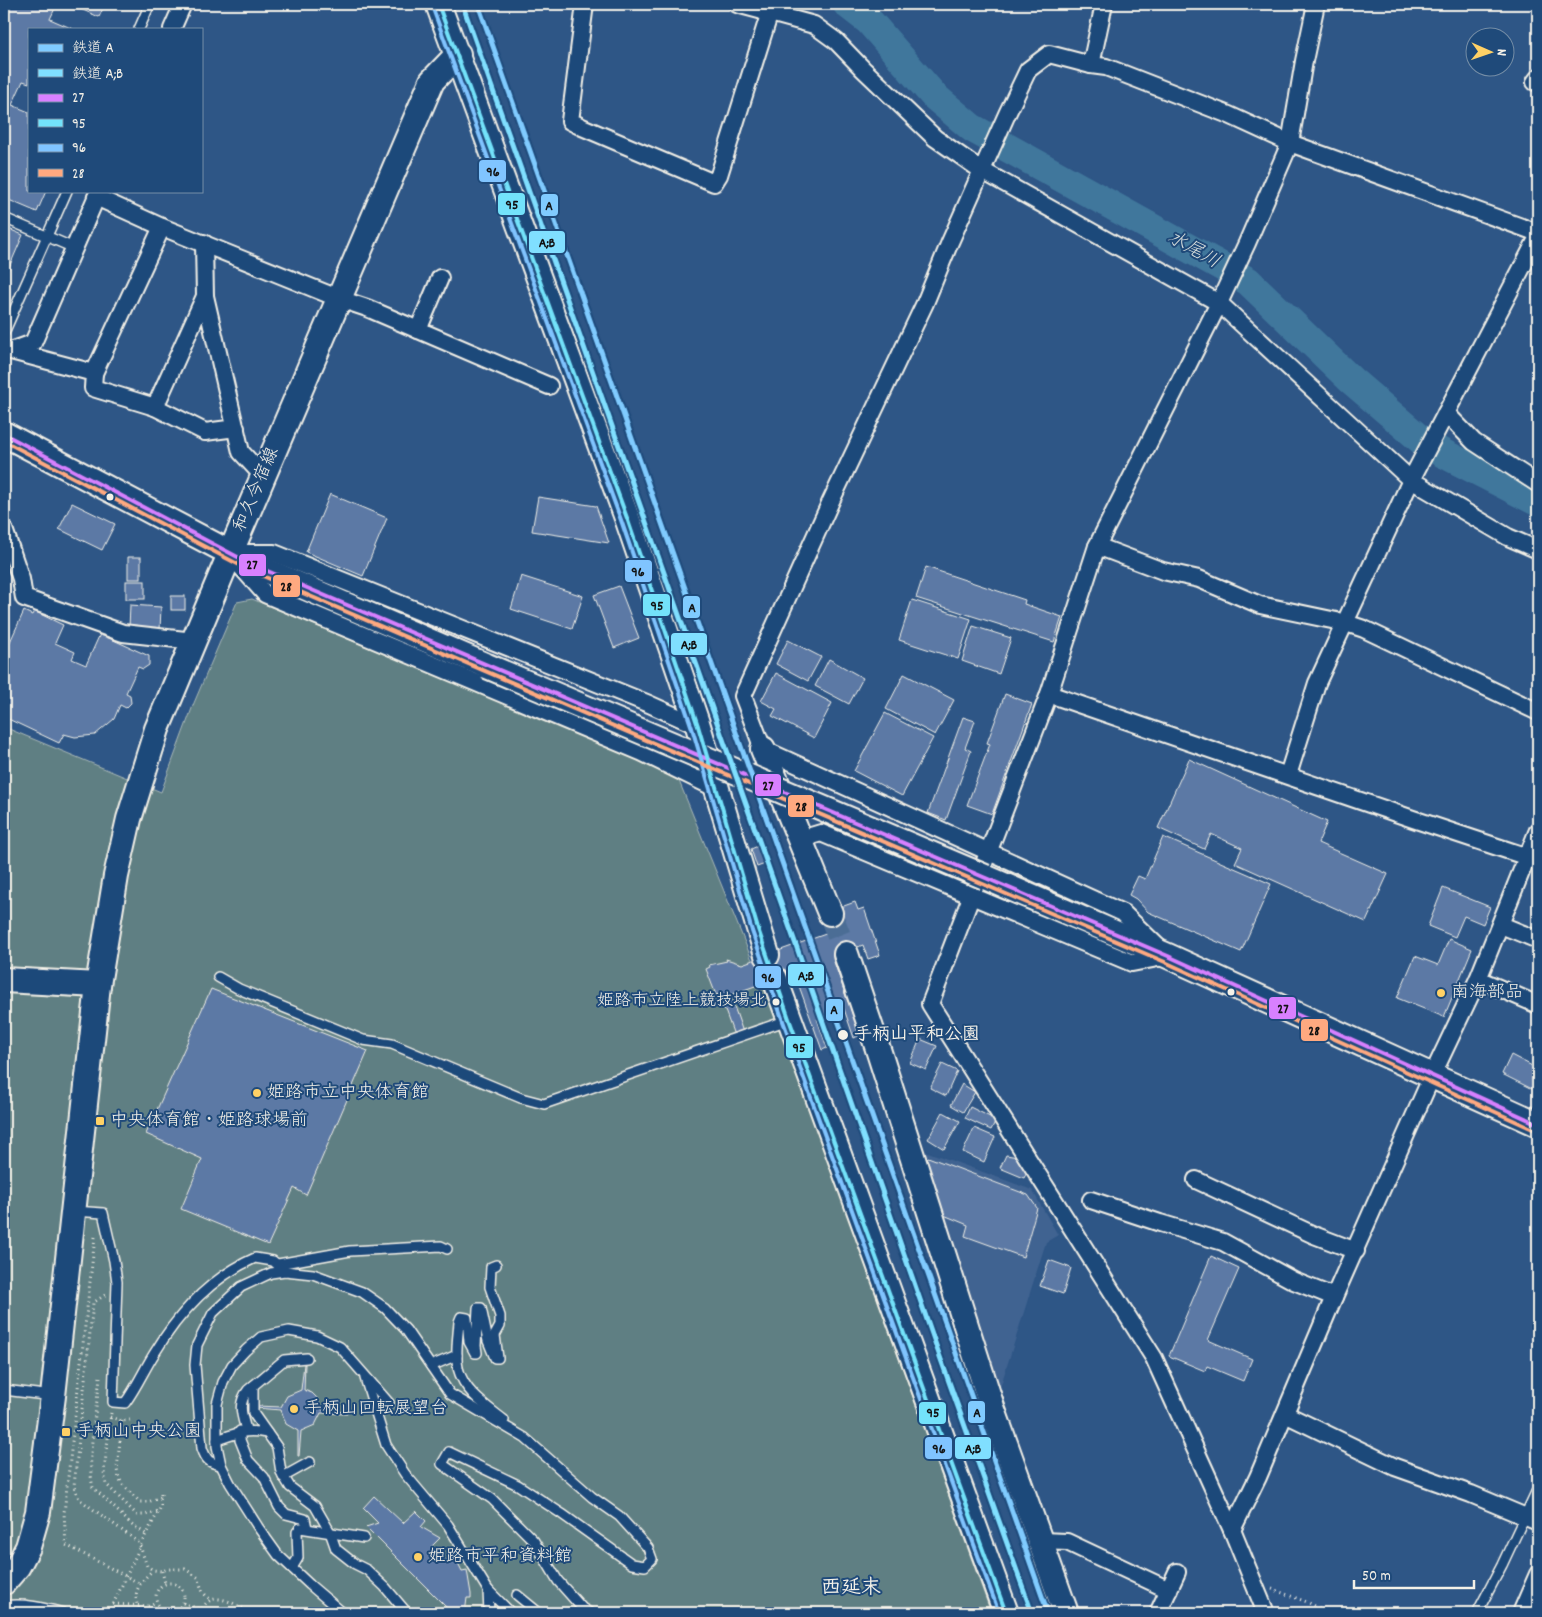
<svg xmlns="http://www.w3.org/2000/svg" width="1542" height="1617" viewBox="0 0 1542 1617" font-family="Dekko,'Klee One',sans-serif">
	<rect width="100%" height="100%" fill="#2e5686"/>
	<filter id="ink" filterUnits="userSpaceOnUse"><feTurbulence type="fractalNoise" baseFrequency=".02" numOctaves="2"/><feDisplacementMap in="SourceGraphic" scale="10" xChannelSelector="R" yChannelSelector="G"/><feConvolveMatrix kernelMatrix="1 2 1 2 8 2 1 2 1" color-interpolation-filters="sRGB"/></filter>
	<g filter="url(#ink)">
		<path fill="#406391" d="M 914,1147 L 1032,1190 L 1058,1235 L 1046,1242 L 1000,1388 Z"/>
		<path fill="#5f7f83" stroke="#aab8b6" d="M 252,599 L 668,772 L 679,781 L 781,1031 L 991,1613 L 4,1613 L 4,727 L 161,792 L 194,703 L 237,602 Z"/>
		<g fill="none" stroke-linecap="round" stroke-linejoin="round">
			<path stroke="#40779c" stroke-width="29" d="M 847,4 L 869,21 L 934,96 L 972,128 L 1248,281 L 1351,380 L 1427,445 L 1538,502"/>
		</g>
		<g fill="#5b79a5" stroke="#f4f1e8">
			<path d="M 4,4 L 57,4 L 50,19 L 73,29 L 29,29 L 29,83 L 23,81 L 12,105 L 29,112 L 29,191 L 46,191 L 37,212 L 4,198 Z"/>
			<path d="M 69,4 L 105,4 L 99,17 Z"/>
			<path d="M 4,227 L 23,235 L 4,279 Z"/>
			<path d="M 330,494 L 387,518 L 363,576 L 306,552 Z"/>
			<path d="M 538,497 L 596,506 L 609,543 L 532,531 Z"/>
			<path d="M 72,503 L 115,524 L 102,550 L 59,529 Z"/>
			<rect x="128" y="557" width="13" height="22"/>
			<path d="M 926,567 L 1025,600 L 1024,604 L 1062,617 L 1054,642 L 916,598 Z"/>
			<path d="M 521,576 L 583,596 L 572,629 L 511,609 Z"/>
			<rect x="126" y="581" width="19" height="18"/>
			<path d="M 619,586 L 639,638 L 614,648 L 594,595 Z"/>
			<rect x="171" y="596" width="14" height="14"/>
			<path d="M 912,600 L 971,619 L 958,659 L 899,640 Z"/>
			<path d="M 130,605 L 161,607 L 160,630 L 129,628 Z"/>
			<path d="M 24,611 L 32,615 L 34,611 L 63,625 L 55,643 L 75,652 L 72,659 L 86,665 L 100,634 L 149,656 L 149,665 L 143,669 L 138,667 L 126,693 L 130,695 L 131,703 L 126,708 L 120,705 L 114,719 L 95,735 L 75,737 L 64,734 L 59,743 L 4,717 L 4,655 Z"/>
			<path d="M 973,626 L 1011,638 L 999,674 L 962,661 Z"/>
			<path d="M 788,640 L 821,657 L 808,681 L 776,664 Z"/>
			<path d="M 829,659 L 863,678 L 849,704 L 815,686 Z"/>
			<path d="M 776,673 L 832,703 L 814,738 L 772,716 L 776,709 L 761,701 Z"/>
			<path d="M 904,674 L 954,700 L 935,735 L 886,709 Z"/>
			<path d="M 1005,694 L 1032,704 L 992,814 L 967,805 L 990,744 L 987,743 Z"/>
			<path d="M 885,713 L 933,738 L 902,796 L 854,771 Z"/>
			<path d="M 963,717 L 975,721 L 965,748 L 971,751 L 946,820 L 928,813 Z"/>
			<path d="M 1189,759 L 1327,822 L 1318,843 L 1388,874 L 1366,922 L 1235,863 L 1242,848 L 1211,834 L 1204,849 L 1158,828 Z"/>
			<path d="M 1163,837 L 1271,884 L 1241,952 L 1148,912 L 1136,899 L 1129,895 L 1138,876 L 1145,879 Z"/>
			<path d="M 758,846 L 765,864 L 757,867 L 751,849 Z"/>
			<path d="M 1443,888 L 1490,907 L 1483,924 L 1464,916 L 1455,937 L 1428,926 Z"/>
			<path d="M 855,902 L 858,910 L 864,908 L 880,955 L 868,959 L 863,945 L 855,948 L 856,950 L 833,959 L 848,1002 L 851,1001 L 854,1009 L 851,1010 L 860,1035 L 854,1038 L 844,1009 L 817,1019 L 827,1048 L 822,1050 L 794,972 L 730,995 L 744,1035 L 735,1038 L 719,994 L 716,995 L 706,969 L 710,967 L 709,965 L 727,961 L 726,959 L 742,964 L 834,931 L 829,916 L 834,907 L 840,905 L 841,907 Z"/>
			<path d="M 1449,939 L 1472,949 L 1444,1017 L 1397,998 L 1415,956 L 1438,965 Z"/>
			<path d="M 211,989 L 368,1051 L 306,1195 L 294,1188 L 268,1245 L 181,1209 L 202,1159 L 146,1134 Z"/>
			<path d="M 920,1039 L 937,1046 L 926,1070 L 910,1063 Z"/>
			<path d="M 1511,1055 L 1538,1069 L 1538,1092 L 1502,1074 Z"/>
			<path d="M 942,1064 L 957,1071 L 946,1096 L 930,1088 Z"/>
			<path d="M 962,1084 L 975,1092 L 963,1112 L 951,1105 Z"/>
			<path d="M 970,1107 L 996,1120 L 991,1130 L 965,1118 Z"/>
			<path d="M 943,1112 L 960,1121 L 944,1149 L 928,1139 Z"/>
			<path d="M 974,1128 L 995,1137 L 984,1162 L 963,1152 Z"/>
			<path d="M 1006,1155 L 1018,1157 L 1027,1172 L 1024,1178 L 1000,1168 Z"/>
			<path d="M 928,1157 L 1028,1195 L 1037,1208 L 1023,1257 L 965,1236 L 968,1225 L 939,1213 L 924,1167 Z"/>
			<path d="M 1211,1256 L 1239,1269 L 1208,1340 L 1252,1359 L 1243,1381 L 1207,1366 L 1205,1371 L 1169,1356 Z"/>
			<path d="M 1049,1260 L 1071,1268 L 1063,1294 L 1040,1286 Z"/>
			<path d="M 304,1364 L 305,1364 L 304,1390 L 312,1393 L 317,1398 L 322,1410 L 347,1412 L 347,1414 L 321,1413 L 315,1425 L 301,1431 L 299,1456 L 298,1456 L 298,1431 L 286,1424 L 281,1410 L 255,1408 L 256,1406 L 281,1407 L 287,1396 L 301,1390 Z"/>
			<path d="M 374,1496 L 403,1523 L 416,1511 L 426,1521 L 421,1527 L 440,1538 L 431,1547 L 445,1561 L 453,1553 L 462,1571 L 467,1570 L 471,1594 L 471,1598 L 467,1598 L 465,1613 L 452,1613 L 366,1527 L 378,1523 L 363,1508 Z"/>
		</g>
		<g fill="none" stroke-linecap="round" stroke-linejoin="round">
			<path stroke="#4c6d95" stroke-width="24" stroke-dasharray="24 12" stroke-linecap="butt" d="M 830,913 L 846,954"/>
			<g stroke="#f4f1e8" stroke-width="12">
				<g id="lane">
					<path d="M 139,29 L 150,4"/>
					<path d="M 4,218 L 74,248"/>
					<path d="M 4,333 L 67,191"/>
					<path d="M 218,977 L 239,989 L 363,1040 L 392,1044 L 521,1098 L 544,1104 L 788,1020"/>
					<path d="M 74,1211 L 103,1213 L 114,1261 L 117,1282 L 113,1402 L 125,1403 C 136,1388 144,1370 154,1354 C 178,1314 212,1277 255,1258 L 273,1261 L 285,1271"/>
					<path d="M 278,1264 L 350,1251 L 441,1246 L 447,1249"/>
					<path d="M 496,1265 L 491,1267 L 490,1287 L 500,1316 L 500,1326 L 495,1335 L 498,1358 L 495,1358 L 488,1341 L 481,1308 L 478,1308 L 476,1346 L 477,1353 L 475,1353 L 469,1342 L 467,1318 L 461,1317 L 459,1322 C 458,1337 455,1354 458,1368 C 464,1392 486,1406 504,1420"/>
					<path d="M 431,1366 L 457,1355"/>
					<path d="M 365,1378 L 386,1445 L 405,1474 L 448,1525 L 488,1590 L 489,1613"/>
					<path d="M 253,1386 L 253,1413 L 277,1447 L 281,1472 L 290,1487 L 315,1506 L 330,1532 L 336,1549 L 355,1564 L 367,1570 L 385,1587 L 407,1613"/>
					<path d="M 4,1390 L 53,1396"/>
					<path d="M 246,1430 C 242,1415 237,1404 248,1390 L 284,1360 L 307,1358"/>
					<path d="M 240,1431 L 240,1440 L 248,1460 L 264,1477 L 279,1507 L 286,1514 L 305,1519 L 307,1528"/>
					<path d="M 217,1440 C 237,1433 245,1429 267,1433"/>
					<path d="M 221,1465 C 209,1463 206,1460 202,1448 L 195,1365 L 197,1345 L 213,1313 L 241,1287 L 271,1273 L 285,1271 L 313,1274 L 362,1292 L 385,1308 L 406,1330 L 450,1394 L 525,1438 L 592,1497 L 619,1516 L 648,1548 L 652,1559 L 645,1566 L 632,1564 L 562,1514 L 518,1485 L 449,1452 L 442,1464 L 492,1499 L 534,1541 L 558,1581 L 582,1608 L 590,1613"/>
					<path d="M 283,1477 L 310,1462"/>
					<path d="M 292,1568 L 298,1558 L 297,1532 L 300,1528 L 364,1538"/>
					<path d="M 488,1590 L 511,1613"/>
					<path d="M 517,1595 L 539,1613"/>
					<path d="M 4,1606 C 24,1603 44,1608 63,1613"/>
					<path d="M 343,1613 L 310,1585 L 278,1555 L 258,1527 L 230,1483 L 221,1465 L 217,1446 L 217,1404 L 223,1382 L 232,1365 L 246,1350 L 261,1337 L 289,1331 L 317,1336 L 340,1347 L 389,1403"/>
					<path d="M 1477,1613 L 1502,1565 L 1538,1488"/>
				</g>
			</g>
			<g stroke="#f4f1e8" stroke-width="20">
				<g id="street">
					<path d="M 585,4 L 570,121 L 582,127 L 714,183 L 719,175 L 770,12"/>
					<path d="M 737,4 L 814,25 L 836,41 L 863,69 L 935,138 L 981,170 L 1219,303 L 1411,480 L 1508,537 L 1538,550"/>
					<path d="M 172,29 L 183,4"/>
					<path d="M 1091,65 L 1104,4"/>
					<path d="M 1535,82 L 1538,78"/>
					<path d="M 96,197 L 162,227 L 340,299 L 367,308 L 549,386"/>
					<path d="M 205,296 L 241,452 L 263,476"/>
					<path d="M 418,330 L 440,278"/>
					<path d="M 9,350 L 11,351 L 33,343 L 99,191"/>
					<path d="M 11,351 L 94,373 L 93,388 L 155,407 L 205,296 L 204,243"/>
					<path d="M 94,373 L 162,227"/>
					<path d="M 155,407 L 205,432 L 236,428"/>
					<path d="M 1446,413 L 1474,442 L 1538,484"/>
					<path d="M 4,529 L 21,579 L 24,598 L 123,633 L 194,641"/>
					<path d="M 1097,546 L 1163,571 L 1199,579 L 1260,605 L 1346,623 L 1364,629 L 1538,712"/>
					<path d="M 234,553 L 274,553 L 649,704 L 698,726"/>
					<path d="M 235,560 L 265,594 L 641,752 L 717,789"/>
					<path d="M 1049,694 L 1413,819 L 1537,860"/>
					<path d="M 1288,775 L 1317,683 L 1411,480 L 1538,237"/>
					<path d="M 801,839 L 821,833 L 1132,963 L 1168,956"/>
					<path d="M 1501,925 L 1538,940"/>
					<path d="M 1158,947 L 1123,913 L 763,749 L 743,696 L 831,501 L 925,303 L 950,242 L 1007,114 L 1028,70 L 1049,54 L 1091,65 L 1106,67 L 1229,115 L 1290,143 L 1538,233"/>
					<path d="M 1478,979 L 1538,1005"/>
					<path d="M 1196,1180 L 1314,1235 L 1356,1251"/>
					<path d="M 1091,1200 L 1160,1223 L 1223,1242 L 1294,1281 L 1334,1297"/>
					<path d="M 1285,1414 L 1395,1467 L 1471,1494 L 1538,1522"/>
					<path d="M 1232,1530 L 1258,1477 L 1334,1297 L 1432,1076 L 1478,979 L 1538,830"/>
					<path d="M 1040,1541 L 1067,1542 L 1169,1590"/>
					<path d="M 1158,1613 L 1177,1572"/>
					<path d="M 1266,1613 L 1232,1530 L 1154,1358 L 930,1004 L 1049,694 L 1097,546 L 1219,303 L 1247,243 L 1290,143 L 1304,61 L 1316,4"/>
					<path d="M 1521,1613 L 1538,1574"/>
				</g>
			</g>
			<g stroke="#f4f1e8" stroke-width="28">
				<g id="secondary">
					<path d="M 438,4 L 627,518 L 698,726 L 767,955"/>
					<path d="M 4,434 L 251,564 L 487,666"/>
					<path d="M 763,749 L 830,913"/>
					<path d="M 985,877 L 1168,956 L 1538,1124"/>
					<path d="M 846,954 L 877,1046 L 992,1407 L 1066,1613"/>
					<path d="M 775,979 L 1006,1613"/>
					<path d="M 4,980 L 98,985"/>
					<path d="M 4,1582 L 18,1566 L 28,1547 L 38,1512 L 53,1396 L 98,985 L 116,876 L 129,819 L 157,729 L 230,554 L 432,81 L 458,54"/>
				</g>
			</g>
			<g stroke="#f4f1e8" stroke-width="3" stroke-dasharray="1 4" stroke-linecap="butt">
				<path d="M 95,1237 L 64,1513 L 66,1545 L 139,1583"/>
				<path d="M 105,1295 L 93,1303 L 74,1486 L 79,1499 L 141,1544"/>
				<path d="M 100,1377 C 97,1406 86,1462 93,1487 L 132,1525 L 146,1534"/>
				<path d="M 111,1413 L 104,1472 L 106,1484 L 137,1515 L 145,1515 L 159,1511"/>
				<path d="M 110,1417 L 122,1421 L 130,1420"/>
				<path d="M 122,1421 L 117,1469 L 118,1475 L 122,1484 L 140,1502 L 148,1502 L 161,1497"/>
				<path d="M 140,1546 L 147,1566 L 153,1570 L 162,1571 L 169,1569 L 185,1569 L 199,1578 C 201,1589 202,1594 212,1600"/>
				<path d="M 162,1571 L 165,1583"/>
				<circle cx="170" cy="1597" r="14"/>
				<path d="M 1272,1589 L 1307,1602 L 1329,1613"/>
				<path d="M 183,1603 L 201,1610"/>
				<path d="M 113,1604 L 148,1606 L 156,1602"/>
				<path d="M 109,1613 L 146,1534 L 159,1511 L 161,1506 L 161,1491"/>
				<path d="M 141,1613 C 130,1594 139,1583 153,1570"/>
				<path d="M 200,1613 C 210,1589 229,1601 246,1610"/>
			</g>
			<use href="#lane" stroke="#1f4a7a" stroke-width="9"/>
			<use href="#street" stroke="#1f4a7a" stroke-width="16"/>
			<use href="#secondary" stroke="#1f4a7a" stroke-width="24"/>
			<g stroke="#f4f1e8" stroke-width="28" stroke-linecap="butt">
				<path id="secondary-bridge" d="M 487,666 L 985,877"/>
			</g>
			<use href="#secondary-bridge" stroke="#1f4a7a" stroke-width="24"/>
			<g stroke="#1f4a7a" stroke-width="8">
				<path id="bus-1" d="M 4,434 L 251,564 L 1168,956 L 1538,1124"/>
			</g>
			<g stroke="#1f4a7a" stroke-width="8">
				<path id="bus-2" d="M 438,4 L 627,518 L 698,726 L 758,929 L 789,1019 L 1006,1613"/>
			</g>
			<g stroke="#1f4a7a" stroke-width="8">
				<path id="bus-3" d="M 432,6 L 621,520 L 692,728 L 752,931 L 783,1021 L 999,1613"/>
			</g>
			<g stroke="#1f4a7a" stroke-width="8">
				<path id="bus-4" d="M 4,441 L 249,570 L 1165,962 L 1535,1130"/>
			</g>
			<use href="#bus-1" stroke="#d880ff" stroke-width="4"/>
			<use href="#bus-2" stroke="#73e2fa" stroke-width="4"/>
			<use href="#bus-3" stroke="#80c4ff" stroke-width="4"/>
			<use href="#bus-4" stroke="#ffa980" stroke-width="4"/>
			<g stroke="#1f4a7a" stroke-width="9">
				<path id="rail-1" d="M 478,4 L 1048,1613"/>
			</g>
			<g stroke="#1f4a7a" stroke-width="9">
				<path id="rail-2" d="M 463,6 L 796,945 L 939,1354 L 1032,1613"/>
			</g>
			<use href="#rail-1" stroke="#80cbff" stroke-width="5"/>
			<use href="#rail-2" stroke="#80dfff" stroke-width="5"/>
		</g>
	</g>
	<g fill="#f4f1e8" stroke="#1f4a7a" stroke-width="2">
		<circle cx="110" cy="497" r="4.5"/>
		<circle cx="1231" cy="992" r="4.5"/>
		<circle cx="776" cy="1002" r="4.5"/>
		<circle cx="843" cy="1035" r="6"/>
	</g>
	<g fill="#ffd166" stroke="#1f4a7a" stroke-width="2">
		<circle cx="1441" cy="993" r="5"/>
		<circle cx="257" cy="1093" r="5"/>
		<rect x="95" y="1116" width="10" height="10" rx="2.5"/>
		<circle cx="294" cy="1409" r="5"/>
		<rect x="61" y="1427" width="10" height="10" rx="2.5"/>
		<circle cx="418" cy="1557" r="5"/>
	</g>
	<g text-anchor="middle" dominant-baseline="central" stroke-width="4" stroke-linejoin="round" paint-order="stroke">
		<g font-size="17" fill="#f4f1e8" stroke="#1f4a7a" text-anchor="end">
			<text x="767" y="1002">姫路市立陸上競技場北</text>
		</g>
		<g font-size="18" fill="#f4f1e8" stroke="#1f4a7a">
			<text transform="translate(257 490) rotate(-67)">和久今宿線</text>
		</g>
		<g font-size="18" fill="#f4f1e8" stroke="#1f4a7a" text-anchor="start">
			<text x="1451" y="993">南海部品</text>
			<text x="267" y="1093">姫路市立中央体育館</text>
			<text x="110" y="1121">中央体育館・姫路球場前</text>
			<text x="304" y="1409">手柄山回転展望台</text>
			<text x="76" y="1432">手柄山中央公園</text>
			<text x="428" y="1557">姫路市平和資料館</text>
		</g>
		<g font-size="18" font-weight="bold" fill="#f4f1e8" stroke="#1f4a7a" text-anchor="start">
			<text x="854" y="1035">手柄山平和公園</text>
		</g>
		<g font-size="19" font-style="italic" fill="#d9dfdd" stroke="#1f4a7a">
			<text transform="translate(1193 251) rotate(29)">水尾川</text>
		</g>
		<g font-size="20" font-weight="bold" fill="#f4f1e8" stroke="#1f4a7a">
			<text x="851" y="1589">西延末</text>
		</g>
	</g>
	<g stroke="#1f4a7a" stroke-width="2">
		<rect x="478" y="159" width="29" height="24" rx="5" fill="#80c4ff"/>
		<rect x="497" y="192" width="29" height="24" rx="5" fill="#73e2fa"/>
		<rect x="540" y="193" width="19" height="24" rx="5" fill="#80cbff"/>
		<rect x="528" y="230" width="38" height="24" rx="5" fill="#80dfff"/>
		<rect x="238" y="553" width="29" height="24" rx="5" fill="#d880ff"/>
		<rect x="624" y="559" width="29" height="24" rx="5" fill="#80c4ff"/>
		<rect x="272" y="574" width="29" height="24" rx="5" fill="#ffa980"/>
		<rect x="642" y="593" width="29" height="24" rx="5" fill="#73e2fa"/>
		<rect x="682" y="595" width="19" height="24" rx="5" fill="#80cbff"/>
		<rect x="670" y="632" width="38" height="24" rx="5" fill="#80dfff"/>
		<rect x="754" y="773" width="28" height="24" rx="5" fill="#d880ff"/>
		<rect x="787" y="794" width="28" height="24" rx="5" fill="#ffa980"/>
		<rect x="787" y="963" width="38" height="24" rx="5" fill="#80dfff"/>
		<rect x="754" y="965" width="28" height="24" rx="5" fill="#80c4ff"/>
		<rect x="1268" y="996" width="29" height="24" rx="5" fill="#d880ff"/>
		<rect x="825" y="998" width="19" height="24" rx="5" fill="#80cbff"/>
		<rect x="1300" y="1018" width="29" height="24" rx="5" fill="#ffa980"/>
		<rect x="785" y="1035" width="29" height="24" rx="5" fill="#73e2fa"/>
		<rect x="967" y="1400" width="19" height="24" rx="5" fill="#80cbff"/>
		<rect x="918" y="1401" width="29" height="24" rx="5" fill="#73e2fa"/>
		<rect x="954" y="1436" width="38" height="24" rx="5" fill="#80dfff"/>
		<rect x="924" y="1436" width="29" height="24" rx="5" fill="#80c4ff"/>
	</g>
	<g font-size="14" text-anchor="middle" font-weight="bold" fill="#111">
		<text x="493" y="176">96</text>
		<text x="512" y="209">95</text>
		<text x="549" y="210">A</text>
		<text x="547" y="247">A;B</text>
		<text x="252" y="569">27</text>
		<text x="638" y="576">96</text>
		<text x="286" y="591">28</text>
		<text x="657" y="610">95</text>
		<text x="692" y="612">A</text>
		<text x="689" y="649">A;B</text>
		<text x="768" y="790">27</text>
		<text x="801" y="811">28</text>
		<text x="806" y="980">A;B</text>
		<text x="768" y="982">96</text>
		<text x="1283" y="1013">27</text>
		<text x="834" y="1014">A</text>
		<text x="1314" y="1035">28</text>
		<text x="799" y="1052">95</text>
		<text x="977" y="1417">A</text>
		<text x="933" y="1417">95</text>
		<text x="973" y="1453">A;B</text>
		<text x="939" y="1453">96</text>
	</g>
	<rect width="1542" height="1617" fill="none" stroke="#1f4a7a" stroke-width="20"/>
	<rect x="10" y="10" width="1522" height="1597" fill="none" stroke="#f4f1e8" stroke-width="2" filter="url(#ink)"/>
	<rect x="28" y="28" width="175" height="165" fill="#1f4a7a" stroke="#748da6"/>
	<rect x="38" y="44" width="25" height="8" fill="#80cbff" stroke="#748da6"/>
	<text x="72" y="52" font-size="15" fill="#f4f1e8">鉄道 A</text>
	<rect x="38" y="69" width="25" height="8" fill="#80dfff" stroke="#748da6"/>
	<text x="72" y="78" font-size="15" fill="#f4f1e8">鉄道 A;B</text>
	<rect x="38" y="94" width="25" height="8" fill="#d880ff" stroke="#748da6"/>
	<text x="72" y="102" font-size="15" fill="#f4f1e8">27</text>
	<rect x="38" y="119" width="25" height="8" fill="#73e2fa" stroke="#748da6"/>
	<text x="72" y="128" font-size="15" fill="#f4f1e8">95</text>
	<rect x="38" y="144" width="25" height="8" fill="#80c4ff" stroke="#748da6"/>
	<text x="72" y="152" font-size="15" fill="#f4f1e8">96</text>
	<rect x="38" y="169" width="25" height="8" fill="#ffa980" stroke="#748da6"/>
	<text x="72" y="178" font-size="15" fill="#f4f1e8">28</text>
	<g transform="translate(1490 52) rotate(92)"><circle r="24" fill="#1f4a7a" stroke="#748da6"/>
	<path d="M0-4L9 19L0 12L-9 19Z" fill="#ffd166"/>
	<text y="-8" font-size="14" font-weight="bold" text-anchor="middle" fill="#f4f1e8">N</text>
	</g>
	<path d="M1354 1580v8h120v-8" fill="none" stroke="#f4f1e8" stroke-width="2.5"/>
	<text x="1362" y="1580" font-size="15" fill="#f4f1e8" stroke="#1f4a7a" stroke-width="4" paint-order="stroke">50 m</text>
</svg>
